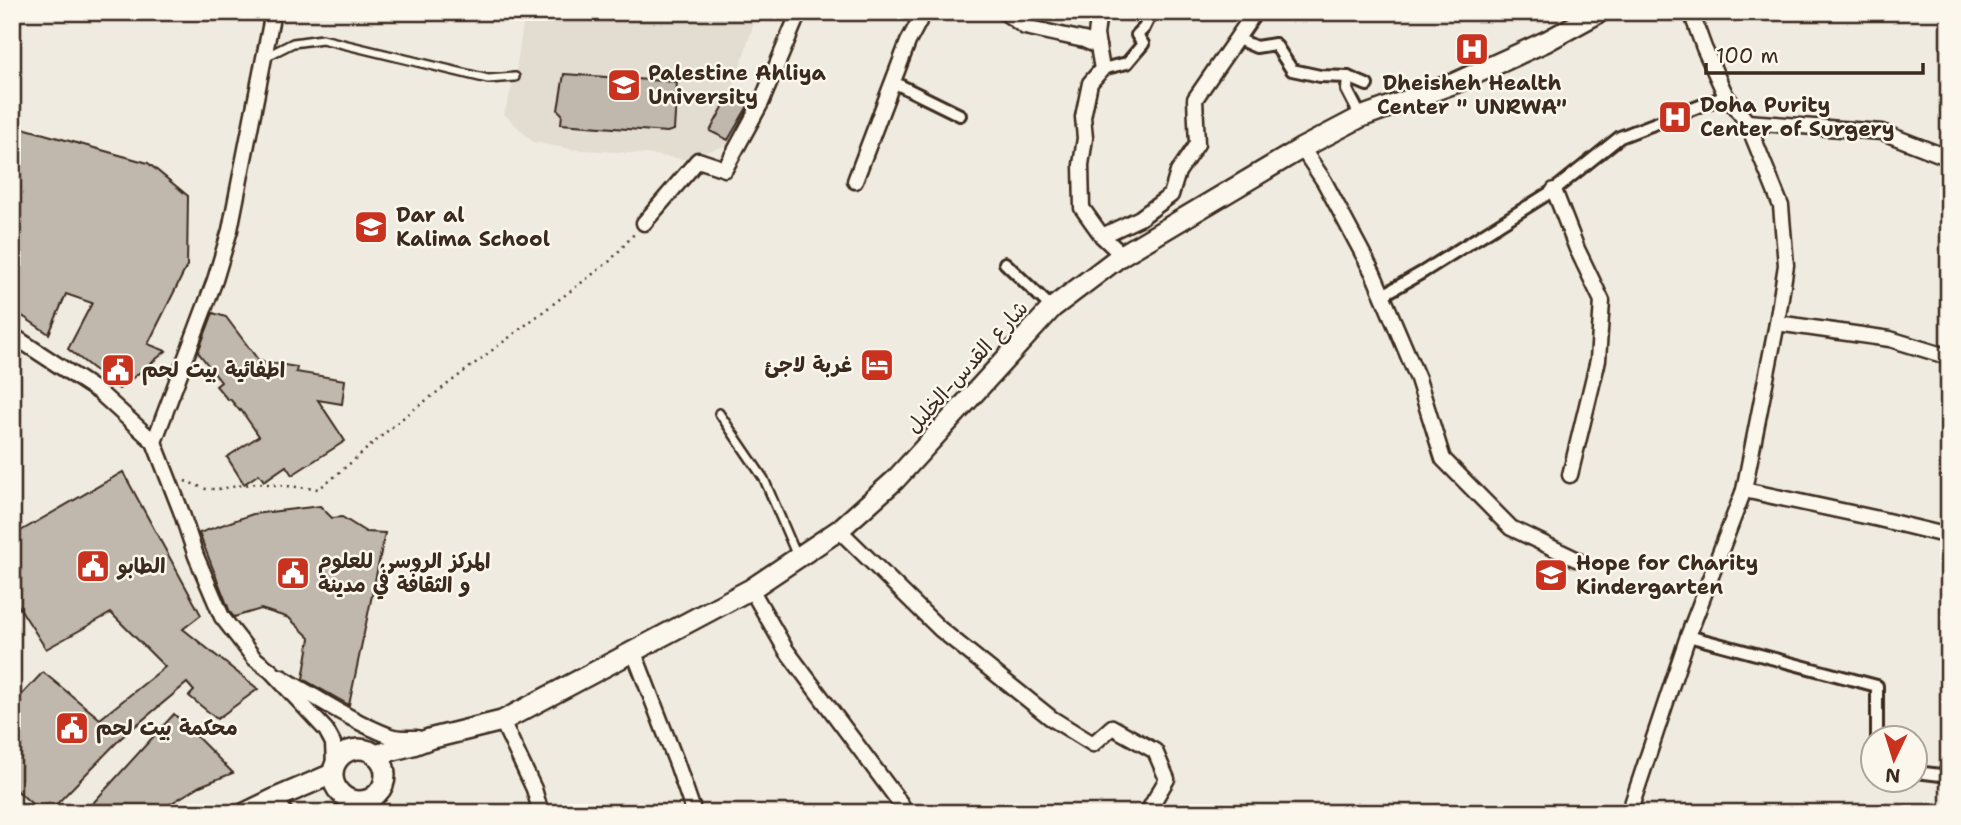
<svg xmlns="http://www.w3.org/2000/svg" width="1961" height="825" viewBox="0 0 1961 825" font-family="'Shantell Sans','Playpen Sans Arabic',sans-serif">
	<rect width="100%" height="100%" fill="#f0ebe0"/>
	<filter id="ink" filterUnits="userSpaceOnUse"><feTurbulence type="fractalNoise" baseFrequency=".0143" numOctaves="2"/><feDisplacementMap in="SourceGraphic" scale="14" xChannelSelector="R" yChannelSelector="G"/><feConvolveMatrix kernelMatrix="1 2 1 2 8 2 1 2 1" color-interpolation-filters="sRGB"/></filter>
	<g filter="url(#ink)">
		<path fill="#e2dcd1" d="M 525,12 L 753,12 L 752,29 L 732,92 L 752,106 L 734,143 L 683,159 L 646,154 L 570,149 L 533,142 L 504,114 L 515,77 Z"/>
		<g fill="#c0b8ad" stroke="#3b2a1e" stroke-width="2">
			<path d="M 564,74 L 677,82 L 674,130 L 667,132 L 561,124 L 562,114 L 558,110 Z"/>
			<path d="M 729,96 L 748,106 L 728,140 L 710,131 Z"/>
			<path d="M 12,125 L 148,163 L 188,196 L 187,266 L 148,344 L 166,351 L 119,389 L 68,349 L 92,303 L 66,294 L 49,334 L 12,309 Z"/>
			<path d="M 213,313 L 226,317 L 259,361 L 297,367 L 296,372 L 345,380 L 342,404 L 318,400 L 345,441 L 292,475 L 286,466 L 264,481 L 259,474 L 244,484 L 227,457 L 259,436 L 241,410 L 240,411 L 230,399 L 228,400 L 216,386 L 221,382 L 198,352 Z"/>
			<path d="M 123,472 L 201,615 L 183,629 L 258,689 L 217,719 L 189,696 L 194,691 L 187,683 L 121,738 L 48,813 L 42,813 L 12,786 L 12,705 L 43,672 L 100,719 L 165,667 L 111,613 L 46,649 L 12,596 L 12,536 Z"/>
			<path d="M 320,506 L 332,518 L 342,517 L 366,532 L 385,533 L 349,705 L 303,679 L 310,638 L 289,618 L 261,609 L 234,617 L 230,612 L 199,533 L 253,514 Z"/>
			<path d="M 174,714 L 233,773 L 200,786 L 155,813 L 84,813 Z"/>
		</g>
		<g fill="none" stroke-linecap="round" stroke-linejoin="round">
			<g stroke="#3b2a1e" stroke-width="12">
				<g id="service">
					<path d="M 265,57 L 293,43 L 322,39 L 488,79 L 515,77"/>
					<path d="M 719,413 L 764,479 L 797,556"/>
				</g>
			</g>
			<g stroke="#3b2a1e" stroke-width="16">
				<g id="pedestrian">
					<path d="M 1238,39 L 1256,47 L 1275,44 L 1292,70 L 1320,76 L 1348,77 L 1367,85"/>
					<path d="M 1102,69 L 1127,63 L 1143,44 L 1137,35 L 1144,28 L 1152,12"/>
					<path d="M 1348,77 L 1347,90 L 1361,117"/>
					<path d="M 893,82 L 960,115"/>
					<path d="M 1005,263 L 1052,308"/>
					<path d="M 1383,295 L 1423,272 L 1554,190 L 1620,137 L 1726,96"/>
					<path d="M 1688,636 L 1877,686 L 1877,738"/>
					<path d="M 1916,772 L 1949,776"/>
				</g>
			</g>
			<g stroke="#3b2a1e" stroke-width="19">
				<g id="minor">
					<path d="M 1004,12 L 1025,27 L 1084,40 L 1098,46"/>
					<path d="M 1099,12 L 1096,35 L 1102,69 L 1090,83 L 1083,117 L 1085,138 L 1081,165 L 1082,208 L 1102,236 L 1122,255"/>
					<path d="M 1747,122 L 1882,132 L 1949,158"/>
					<path d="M 1302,148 L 1324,181 L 1373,273 L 1418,379 L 1443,459 L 1511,528 L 1576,559"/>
					<path d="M 855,181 L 908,42 L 924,12"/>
					<path d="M 1554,190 L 1577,249 L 1602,301 L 1598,360 L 1570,475"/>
					<path d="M 644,223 L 698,160 L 725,169 L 761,103 L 799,12"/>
					<path d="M 1102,236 L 1140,218 L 1171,195 L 1178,172 L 1197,144 L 1195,99 L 1255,12"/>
					<path d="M 1777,323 L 1890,339 L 1949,357"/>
					<path d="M 12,335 L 99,392 L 154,442 L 181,511 L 196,556 L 222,617 L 254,658 L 271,671 L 326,730 L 333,743 L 334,765"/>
					<path d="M 154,442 L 215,280 L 230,230 L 273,12"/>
					<path d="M 1744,490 L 1879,519 L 1949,536"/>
					<path d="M 839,530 L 940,629 L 1051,718 L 1093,744 L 1112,727 L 1155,751 L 1167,779 L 1151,806 L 1150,813"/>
					<path d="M 751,589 L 786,650 L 901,804"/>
					<path d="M 633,650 L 677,764 L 694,813"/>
					<path d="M 281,677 C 316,697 353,722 390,736 C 399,739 408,738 417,738"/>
					<path d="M 502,721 L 534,789 L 541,813"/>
					<path d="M 276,798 L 285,813"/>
					<path d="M 1629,813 L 1688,636 L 1744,490 L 1777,323 L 1786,265 L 1781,206 L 1747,122 L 1726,96 L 1704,48 L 1691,12"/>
				</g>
			</g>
			<g stroke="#3b2a1e" stroke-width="24">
				<g id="secondary">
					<circle cx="359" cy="775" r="26"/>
					<path d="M 375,755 L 413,745 L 429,739 L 502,721 L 751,589 L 839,530 L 895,480 L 1052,308 L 1122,255 L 1302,148 L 1361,117 L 1455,83 L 1547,41 L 1600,12"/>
					<path d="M 245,813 L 276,798 L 332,774"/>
				</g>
			</g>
			<path stroke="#3b2a1e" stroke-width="2.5" stroke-dasharray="2 5" stroke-linecap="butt" d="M 185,481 L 206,489 L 219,489 L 257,483 L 316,489 L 326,484 L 399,421 L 610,261 L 635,233"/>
			<use href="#service" stroke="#fbf7ec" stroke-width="7"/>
			<use href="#pedestrian" stroke="#fbf7ec" stroke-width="10"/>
			<use href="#minor" stroke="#fbf7ec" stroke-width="14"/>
			<use href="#secondary" stroke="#fbf7ec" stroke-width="19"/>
		</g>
	</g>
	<defs>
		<g id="hospital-square" transform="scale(1.75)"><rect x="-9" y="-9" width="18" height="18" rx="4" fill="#c8321e" stroke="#fbf7ec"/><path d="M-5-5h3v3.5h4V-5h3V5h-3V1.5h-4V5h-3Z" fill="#fff"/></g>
		<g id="university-square" transform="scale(1.75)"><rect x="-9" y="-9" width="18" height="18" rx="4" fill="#c8321e" stroke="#fbf7ec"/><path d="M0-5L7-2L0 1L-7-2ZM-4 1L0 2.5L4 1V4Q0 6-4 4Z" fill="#fff"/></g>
		<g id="school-square" transform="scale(1.75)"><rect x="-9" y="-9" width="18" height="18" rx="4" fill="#c8321e" stroke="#fbf7ec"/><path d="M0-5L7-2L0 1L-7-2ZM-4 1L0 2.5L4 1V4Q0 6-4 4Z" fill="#fff"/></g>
		<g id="hotel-square" transform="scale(1.75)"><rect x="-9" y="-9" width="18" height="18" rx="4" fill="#c8321e" stroke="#fbf7ec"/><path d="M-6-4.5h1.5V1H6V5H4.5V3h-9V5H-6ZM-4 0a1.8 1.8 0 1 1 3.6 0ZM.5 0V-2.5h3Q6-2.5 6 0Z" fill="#fff"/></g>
		<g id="civic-square" transform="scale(1.75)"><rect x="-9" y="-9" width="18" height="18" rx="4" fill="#c8321e" stroke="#fbf7ec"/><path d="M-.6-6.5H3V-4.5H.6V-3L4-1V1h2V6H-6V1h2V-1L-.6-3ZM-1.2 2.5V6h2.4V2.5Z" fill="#fff"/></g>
	</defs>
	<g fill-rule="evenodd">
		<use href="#hospital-square" x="1472" y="49"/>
		<use href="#university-square" x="624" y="85"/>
		<use href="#hospital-square" x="1675" y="117"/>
		<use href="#school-square" x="371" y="227"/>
		<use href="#hotel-square" x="877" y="365"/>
		<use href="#civic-square" x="118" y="370"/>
		<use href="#civic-square" x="93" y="566"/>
		<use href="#civic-square" x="293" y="573"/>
		<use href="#school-square" x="1551" y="575"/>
		<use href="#civic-square" x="72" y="728"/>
	</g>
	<g text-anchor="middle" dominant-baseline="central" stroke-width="5" stroke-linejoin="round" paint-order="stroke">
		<g font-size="21" font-weight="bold" fill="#3b2a1e" stroke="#fbf7ec" text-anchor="start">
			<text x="648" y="73">Palestine Ahliya<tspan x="648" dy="24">University</tspan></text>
			<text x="1472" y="83" text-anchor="middle">Dheisheh Health<tspan x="1472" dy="24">Center " UNRWA"</tspan></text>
			<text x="1700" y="105">Doha Purity<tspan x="1700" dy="24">Center of Surgery</tspan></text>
			<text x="396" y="215">Dar al<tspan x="396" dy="24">Kalima School</tspan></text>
			<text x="852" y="365" text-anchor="end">غربة لاجئ</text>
			<text x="142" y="370">اطفائية بيت لحم</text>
			<text x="318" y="561">المركز الروسي للعلوم<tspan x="318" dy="24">و الثقافة في مدينة</tspan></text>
			<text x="1576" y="563">Hope for Charity<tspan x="1576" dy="24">Kindergarten</tspan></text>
			<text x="118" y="566">الطابو</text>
			<text x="96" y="728">محكمة بيت لحم</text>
		</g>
		<g font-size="21" fill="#3b2a1e" stroke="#fbf7ec">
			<text transform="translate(967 367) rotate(-48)">شارع القدس-الخليل</text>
		</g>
	</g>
	<rect width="1961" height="825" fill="none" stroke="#fbf7ec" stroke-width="42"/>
	<rect x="21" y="21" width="1919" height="783" fill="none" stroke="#3b2a1e" stroke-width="2.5" filter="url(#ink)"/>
	<g transform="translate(1894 759) rotate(184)"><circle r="33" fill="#fbf7ec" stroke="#aea59a" stroke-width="2"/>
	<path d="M0-5L12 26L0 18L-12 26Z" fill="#c8321e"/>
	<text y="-10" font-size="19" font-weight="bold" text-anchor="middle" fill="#3b2a1e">N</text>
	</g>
	<path d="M1706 63v10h217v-10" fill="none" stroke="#3b2a1e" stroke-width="3.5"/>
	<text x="1716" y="63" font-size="21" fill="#3b2a1e" stroke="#fbf7ec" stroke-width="5" paint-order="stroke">100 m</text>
</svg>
